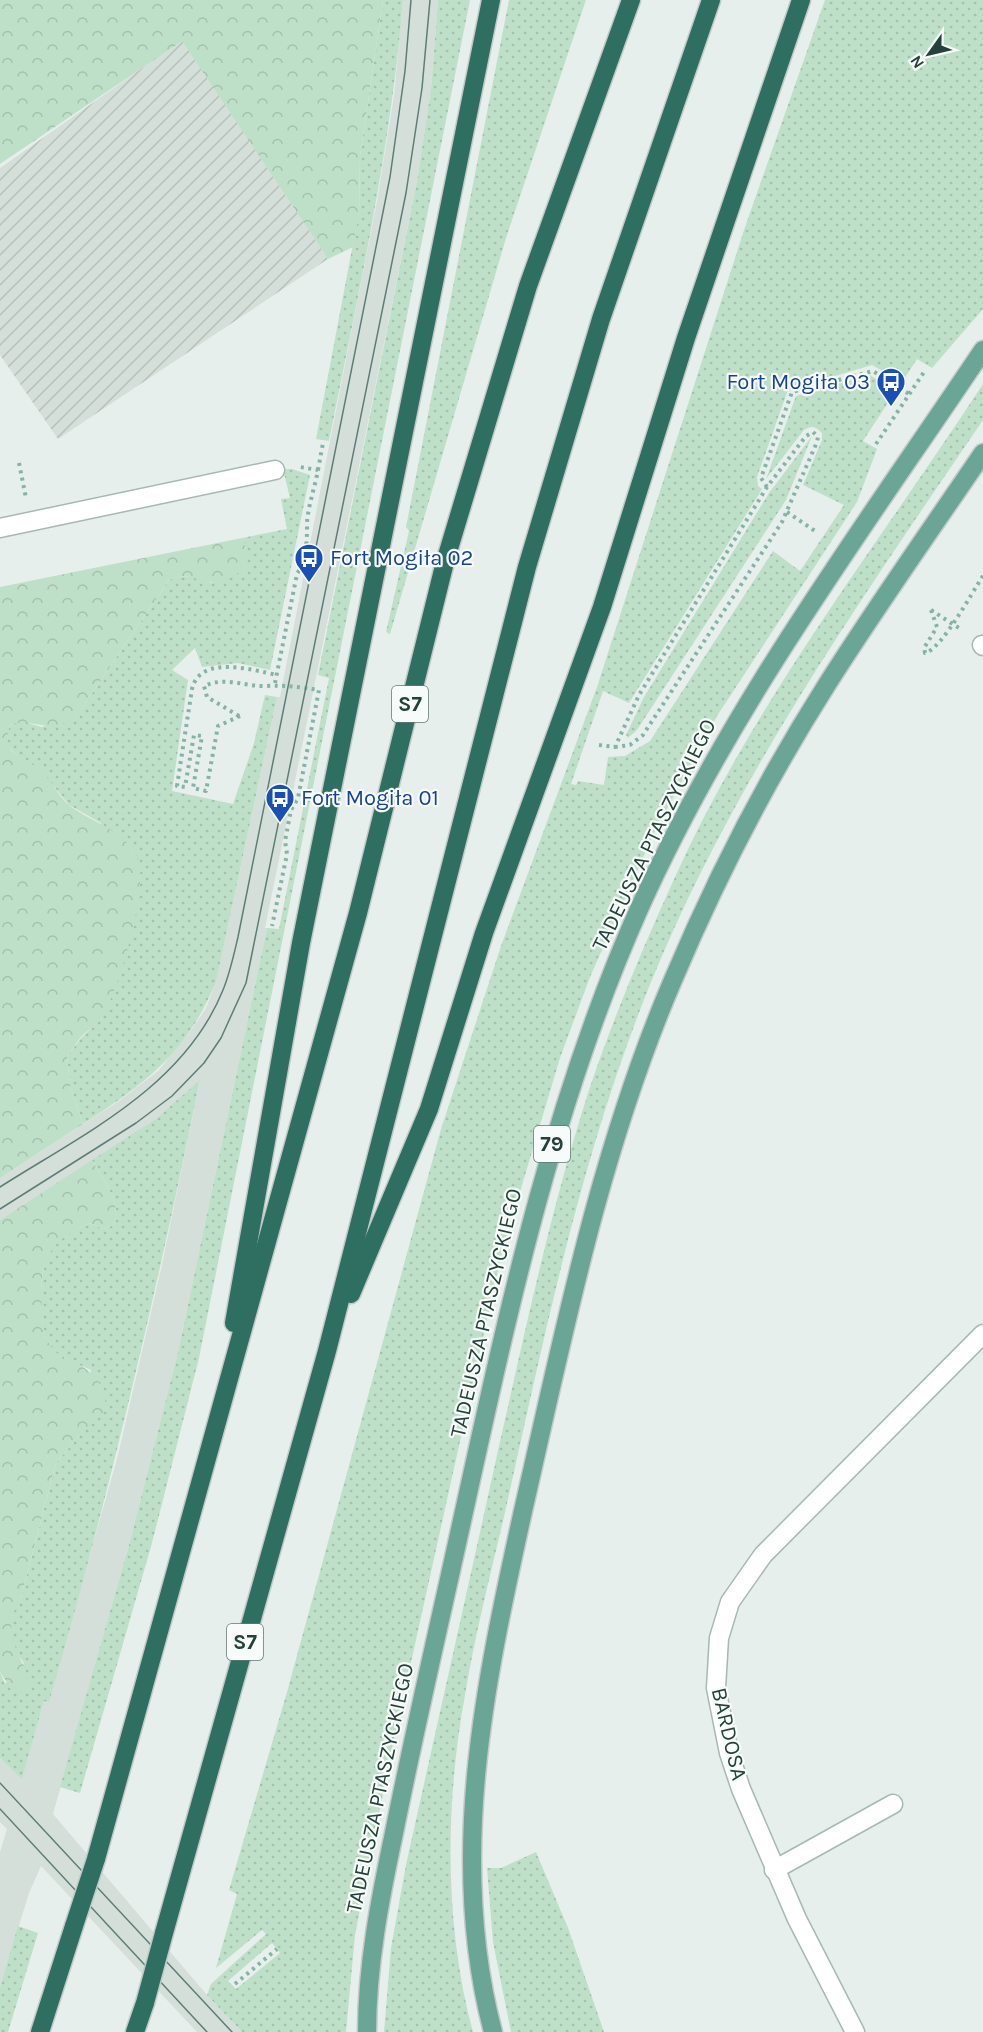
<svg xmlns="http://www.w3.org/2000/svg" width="983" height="2032" viewBox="0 0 983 2032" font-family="Karla,sans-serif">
	<defs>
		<pattern id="industrial-furrows" width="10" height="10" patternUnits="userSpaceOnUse" patternTransform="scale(1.5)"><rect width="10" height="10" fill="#d4dfda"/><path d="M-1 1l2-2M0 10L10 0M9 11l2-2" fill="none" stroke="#b6c1bc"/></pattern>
		<pattern id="grass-dots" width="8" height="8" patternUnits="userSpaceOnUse" patternTransform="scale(1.5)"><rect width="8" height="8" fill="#bfe0c8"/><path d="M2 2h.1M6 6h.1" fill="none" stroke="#a4c1ad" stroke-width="1.8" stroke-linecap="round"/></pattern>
		<pattern id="forest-crowns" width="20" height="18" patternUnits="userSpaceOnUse" patternTransform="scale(1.5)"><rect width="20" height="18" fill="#bfe0c8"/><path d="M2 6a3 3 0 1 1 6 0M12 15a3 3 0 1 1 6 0" fill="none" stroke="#a4c1ad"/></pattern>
	</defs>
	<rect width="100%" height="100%" fill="#e6efeb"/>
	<path fill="#d4dfda" d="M 403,0 L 438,0 L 431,89 L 417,181 L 265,928 L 267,928 L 178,1352 L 129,1545 L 53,1814 L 207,1995 L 242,2032 L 197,2032 L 41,1866 L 29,1893 L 0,1987 L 0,1852 L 7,1829 L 0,1822 L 0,1758 L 22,1778 L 44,1701 L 49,1701 L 118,1455 L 161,1269 L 200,1081 L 156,1120 L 0,1220 L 0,1178 L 119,1101 L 158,1071 L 190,1032 L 206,1008 L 216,982 L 277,697 L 280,697 L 377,201 L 394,96 Z"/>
	<path fill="url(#industrial-furrows)" d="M 182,40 L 328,259 L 58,439 L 0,355 L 0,168 Z"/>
	<g fill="url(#grass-dots)" fill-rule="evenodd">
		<path d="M 383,0 L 403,0 C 391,149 358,295 329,441 L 316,439 L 359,212 L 360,156 Z"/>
		<path d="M 438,0 L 470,0 L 199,1358 L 152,1543 L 80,1793 L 60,1787 L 129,1545 L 178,1352 L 267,928 L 279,929 L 329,678 L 318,675 L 417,181 L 431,89 Z"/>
		<path d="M 509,0 L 586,0 L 506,238 L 390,634 L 386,632 L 409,531 L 406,527 Z"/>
		<path d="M 825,0 L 983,0 L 983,309 L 932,368 L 917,359 L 902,382 L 872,365 L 788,390 L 757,477 L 758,486 L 762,489 L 629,703 L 603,691 L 571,784 L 576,785 L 578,781 L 604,785 L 608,757 L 625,756 L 650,741 L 773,551 L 800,571 L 844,505 L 803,485 L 822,440 L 822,433 C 815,426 812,425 804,430 L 766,479 L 796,396 L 870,375 L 895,392 L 863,441 L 877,449 L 857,502 L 717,716 L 654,833 L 590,977 L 560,1058 L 502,1252 L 392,1748 L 355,1935 L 346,2032 L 242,2032 L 207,1995 L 211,1984 L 266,1934 L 262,1930 L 216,1968 L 237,1894 L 229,1890 L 287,1692 L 441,1129 L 501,946 L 597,687 L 745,227 ZM 272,1943 L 280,1953 L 236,1989 L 228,1981 Z"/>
		<path d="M 983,384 L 983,420 C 867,591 748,759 665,949 C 586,1130 547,1324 504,1517 C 490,1576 475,1635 465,1695 C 445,1804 444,1925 473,2032 L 384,2032 L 391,1948 L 406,1865 C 436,1729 467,1592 497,1455 C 525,1332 551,1207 590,1087 C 614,1016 644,945 675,877 C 755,700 878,545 983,384 Z"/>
		<path d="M 812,436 L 786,500 L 637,730 L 628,738 L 626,735 L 644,697 L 769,493 Z"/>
		<path d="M 283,469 L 292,469 L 310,475 L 270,670 L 238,663 L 202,667 L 195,648 L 172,670 L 188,680 L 172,791 L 233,804 L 254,743 L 265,695 L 277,697 L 216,982 C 186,1054 146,1083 83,1124 L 71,1089 L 67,1057 L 80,1039 L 102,1018 L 101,823 L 69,805 L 39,768 L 19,757 L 8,747 L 6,737 L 10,725 L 20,721 L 42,727 L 82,708 L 169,580 C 185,573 196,577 212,583 L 246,549 L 242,538 L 287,529 L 281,499 L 290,498 Z"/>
		<path d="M 200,1080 C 157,1290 109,1497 49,1702 L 44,1701 L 22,1779 L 0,1758 L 0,1672 L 5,1684 L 24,1663 C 4,1636 0,1624 21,1597 L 56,1463 L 79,1436 L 91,1370 C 80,1365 62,1359 53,1351 C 37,1335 38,1272 49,1253 C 58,1238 75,1229 90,1223 L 103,1229 L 114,1225 C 123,1203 102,1179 92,1160 L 156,1119 Z"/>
		<path d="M 536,1852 L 568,1928 L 604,2032 L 511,2032 L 493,1942 L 487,1868 L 501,1868 Z"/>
		<path d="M 18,1926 L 38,1933 L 8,2032 L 0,2032 L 0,1987 Z"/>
	</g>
	<g fill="url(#forest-crowns)">
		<path d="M 0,0 L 383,0 L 360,156 L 359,212 L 353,247 L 328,259 L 182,41 L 0,164 Z"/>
		<path d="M 242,538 L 246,549 L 246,567 C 237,574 224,584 211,582 C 193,581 190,571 169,580 L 82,708 C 77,713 70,721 63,724 C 44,730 27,718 10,725 C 0,755 19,753 38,767 C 51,777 57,796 70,806 C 93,823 130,832 139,862 C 147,892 119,989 103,1016 C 98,1025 87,1030 80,1038 C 75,1044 72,1051 67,1057 L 71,1089 L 83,1124 L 0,1178 L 0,587 Z"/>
		<path d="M 92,1160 C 102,1179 123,1203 114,1225 L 103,1229 L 90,1223 C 45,1242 39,1265 42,1310 C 43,1325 43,1338 53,1349 C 56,1354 63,1356 68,1359 C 95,1372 102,1380 107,1409 L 79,1436 L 56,1463 L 21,1597 C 0,1634 18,1646 30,1683 L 23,1690 L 13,1692 L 0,1672 L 0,1220 Z"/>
	</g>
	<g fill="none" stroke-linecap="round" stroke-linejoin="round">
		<g stroke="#a8b8b2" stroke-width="21">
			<g id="minor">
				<path d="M 0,528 L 275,470"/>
				<path d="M 982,645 L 983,646"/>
				<path d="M 774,1870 L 893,1804"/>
				<path d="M 855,2032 L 797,1919 L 741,1789 L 729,1753 L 716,1688 L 719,1638 L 730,1602 L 763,1555 L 983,1334"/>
			</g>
		</g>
		<g stroke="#c2cac8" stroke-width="21">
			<g id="major">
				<path d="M 367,2032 C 367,1965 380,1899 394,1833 C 410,1753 428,1673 446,1593 C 498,1361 542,1127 639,909 C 729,708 861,532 983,350"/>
				<path d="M 493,2032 C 447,1858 485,1683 523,1511 C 564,1332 600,1150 673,980 C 716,878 767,779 826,686 C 876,607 930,531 983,453"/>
			</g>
		</g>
		<g stroke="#c2cac8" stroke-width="21">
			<g id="highway">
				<path d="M 351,1294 L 429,1109 L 484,933 L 602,607 L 686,338 L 801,0"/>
				<path d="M 234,1323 L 301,943 L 491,0"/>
				<path d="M 96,1859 L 358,913 L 445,562 L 528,286 L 631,0"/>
				<path d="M 164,1933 L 327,1351 L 527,567 L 601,319 L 711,0"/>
				<path d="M 40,2032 L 74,1926"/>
				<path d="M 135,2032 L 145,2003"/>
			</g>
		</g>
		<g stroke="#86b3a5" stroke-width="4" stroke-dasharray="3 4.5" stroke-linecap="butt">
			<path d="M 876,444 L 924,372"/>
			<path d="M 19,463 L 26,498"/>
			<path d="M 318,470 L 323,443"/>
			<path d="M 767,487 L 761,478 L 792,392 L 873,371 L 909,394"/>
			<path d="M 787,512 L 818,533"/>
			<path d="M 931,610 L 937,627 L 924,648 L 925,653 C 942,649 972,592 983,576"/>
			<path d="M 931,610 L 962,630"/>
			<path d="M 275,683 L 297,574 C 307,558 307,541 307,523 C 308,506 315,487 318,470 L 300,467"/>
			<path d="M 239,716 L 207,697 L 204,686 C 226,676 245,687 266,686 C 286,685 299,687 319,690 L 298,798 L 291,810 L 285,841 L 287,854 L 272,926"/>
			<path d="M 240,716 L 218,726 L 206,791 L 193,788 L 202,736 L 194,735 L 185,787 L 177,786 L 192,689 C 200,654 253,670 277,675"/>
			<path d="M 599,745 L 615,747 L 639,695 L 767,487 L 806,436 L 813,432 L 818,437 L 817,442 L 782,522 L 643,735 L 630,745 L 615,747"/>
			<path d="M 235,1984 L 277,1949"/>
		</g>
		<use href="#minor" stroke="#fff" stroke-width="18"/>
		<use href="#major" stroke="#6aa596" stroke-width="18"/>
		<use href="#highway" stroke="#2f6f62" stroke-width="18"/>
		<g stroke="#5f7d75" stroke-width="1.5">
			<path d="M 0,1187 C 83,1134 184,1087 223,990 C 230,973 234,954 238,937 L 390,177 L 405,71 L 411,0"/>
			<path d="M 0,1209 L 136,1123 L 172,1096 L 204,1063 L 221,1038 L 246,983 L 406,193 L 422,88 L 430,0"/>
			<path d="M 0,1783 L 232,2032"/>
			<path d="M 0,1809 L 207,2032"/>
		</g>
		<g stroke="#c2cac8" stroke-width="21" stroke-linecap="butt">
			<g id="highway-bridge">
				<path d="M 74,1926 L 96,1859"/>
				<path d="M 145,2003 L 164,1933"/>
			</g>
		</g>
		<use href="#highway-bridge" stroke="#2f6f62" stroke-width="18"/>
	</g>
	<defs>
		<g id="bus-pin" transform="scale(1.5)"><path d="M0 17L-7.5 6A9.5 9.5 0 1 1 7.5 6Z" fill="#1a4fb4" stroke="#f7fbf9"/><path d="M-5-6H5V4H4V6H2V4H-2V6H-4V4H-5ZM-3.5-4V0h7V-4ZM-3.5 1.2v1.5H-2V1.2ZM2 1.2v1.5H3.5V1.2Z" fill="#fff"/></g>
	</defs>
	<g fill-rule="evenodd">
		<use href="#bus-pin" x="891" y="382"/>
		<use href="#bus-pin" x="309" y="558"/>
		<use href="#bus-pin" x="280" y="798"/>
	</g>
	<g text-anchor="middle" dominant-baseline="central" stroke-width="4.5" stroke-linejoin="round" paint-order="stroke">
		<g fill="#f7fbf9" stroke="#637a73" stroke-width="1.5">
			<rect x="392" y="686" width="36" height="36" rx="4.5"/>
			<rect x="534" y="1126" width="36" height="36" rx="4.5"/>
			<rect x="227" y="1624" width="36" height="36" rx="4.5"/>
		</g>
		<g font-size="21" font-weight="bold" fill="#24423a">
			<text x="410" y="704">S7</text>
			<text x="552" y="1144">79</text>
			<text x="245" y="1642">S7</text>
		</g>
		<g font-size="22" fill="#164399" stroke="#f7fbf9" text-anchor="start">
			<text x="870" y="382" text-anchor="end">Fort Mogiła 03</text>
			<text x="330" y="558">Fort Mogiła 02</text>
			<text x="301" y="798">Fort Mogiła 01</text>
		</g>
		<g font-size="22" fill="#24423a" stroke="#f7fbf9">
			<text transform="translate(654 835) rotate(-64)">TADEUSZA PTASZYCKIEGO</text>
			<text transform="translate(486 1313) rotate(-77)">TADEUSZA PTASZYCKIEGO</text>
			<text transform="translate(729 1734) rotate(77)">BARDOSA</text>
			<text transform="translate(380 1788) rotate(-78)">TADEUSZA PTASZYCKIEGO</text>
		</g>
	</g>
	<g transform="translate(929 54) rotate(236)" stroke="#f7fbf9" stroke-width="4.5" paint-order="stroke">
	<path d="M0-4.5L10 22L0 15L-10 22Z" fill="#24423a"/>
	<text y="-9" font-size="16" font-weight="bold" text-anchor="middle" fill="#24423a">N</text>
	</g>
</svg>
